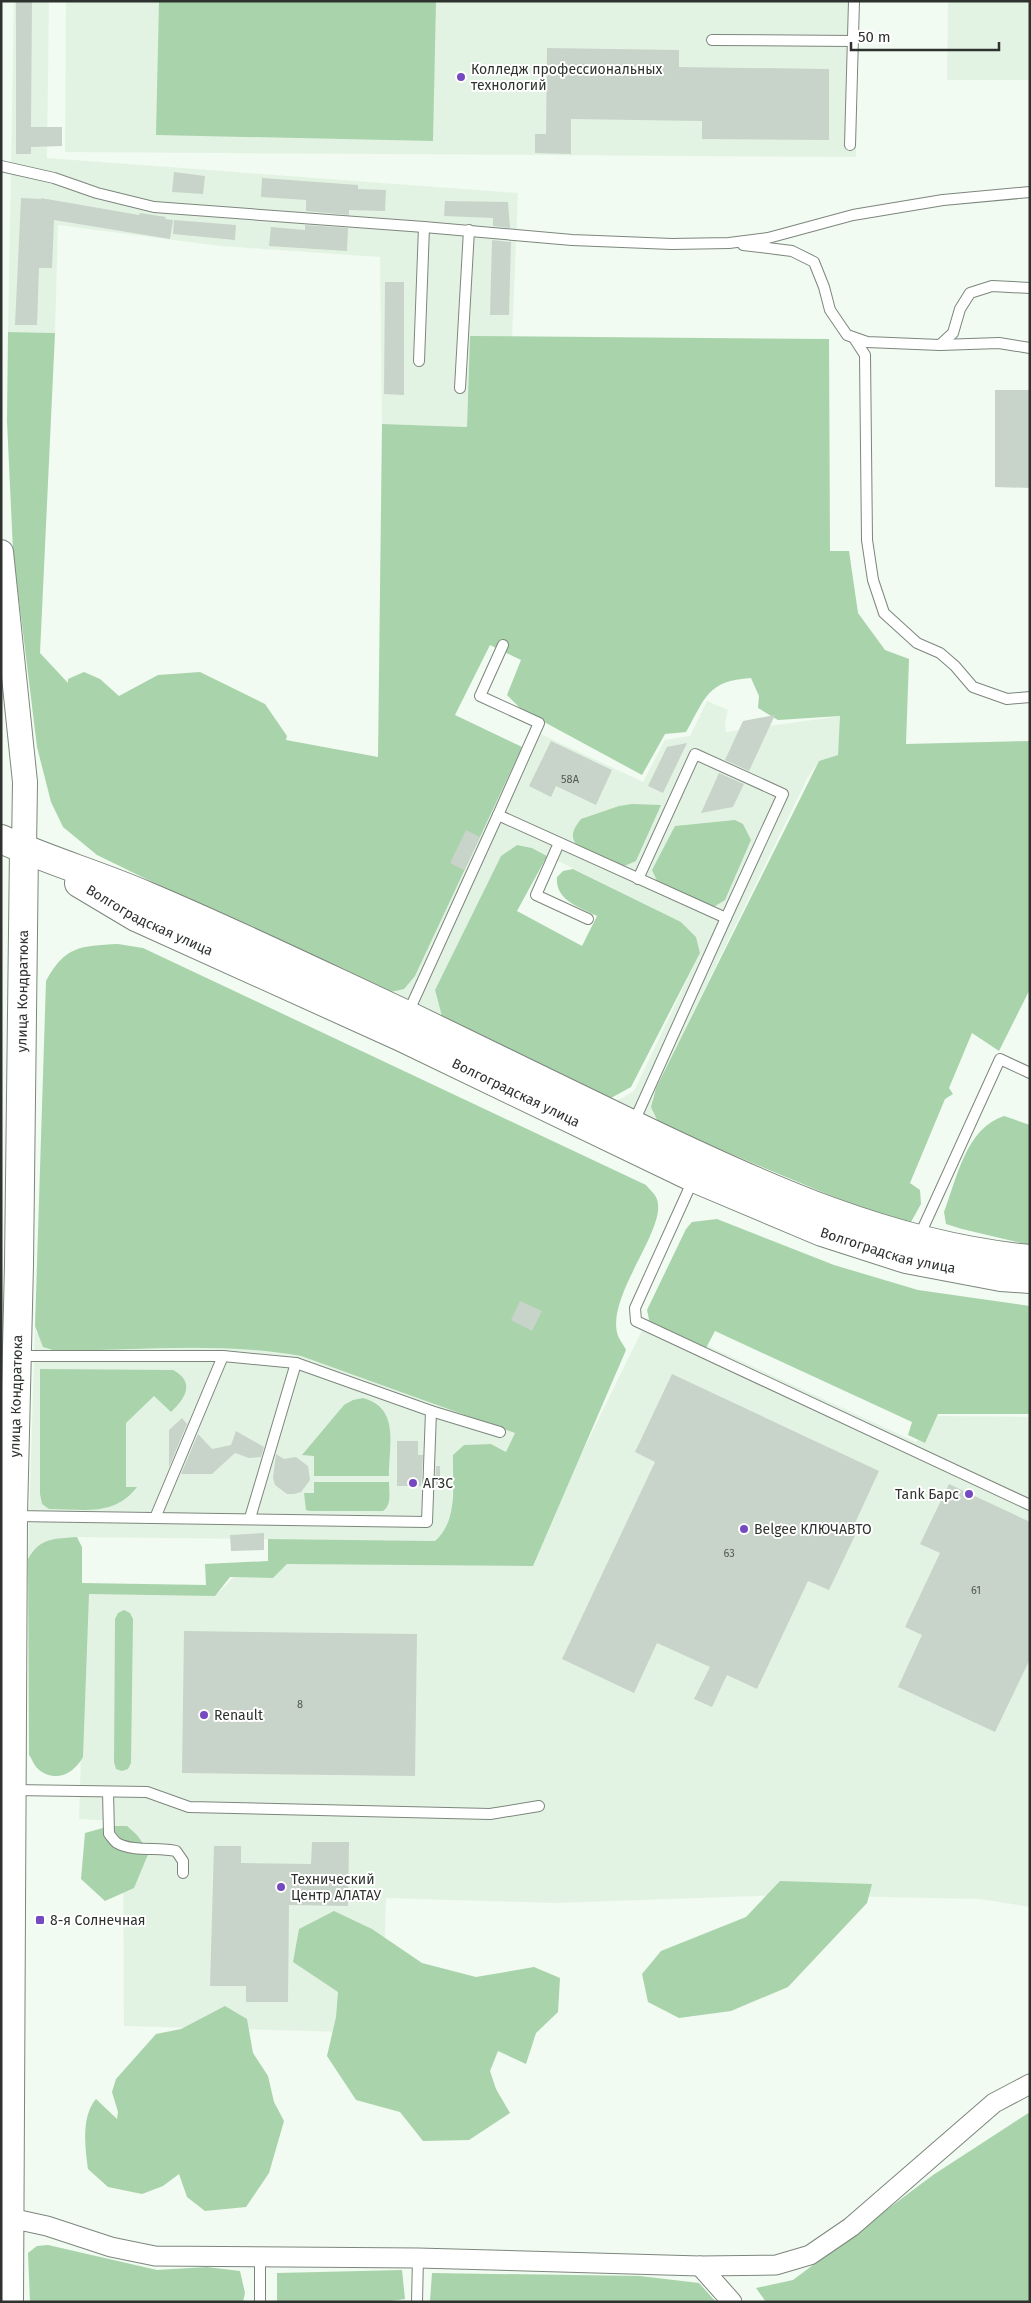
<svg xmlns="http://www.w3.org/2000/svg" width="1031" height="2303" viewBox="0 0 1031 2303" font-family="'Fira Sans',sans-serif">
	<rect width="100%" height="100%" fill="#f1fbf1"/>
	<g fill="#e3f3e3">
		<path d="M 14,1 L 49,1 L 47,158 L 518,193 L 512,339 L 470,337 L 467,427 L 382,424 L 380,257 L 220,246 L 58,225 L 55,333 L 8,332 Z"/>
		<path d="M 66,1 L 857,1 L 856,157 L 65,152 Z"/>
		<path d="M 948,1 L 1030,1 L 1030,80 L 947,80 Z"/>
		<path d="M 707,701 L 728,710 L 725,722 L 726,732 L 841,716 L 838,755 L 819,761 L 808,777 L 656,1088 L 652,1098 L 659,1124 L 615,1102 L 634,1091 L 700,953 L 696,937 L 681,922 L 532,848 L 517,845 L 501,856 L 435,990 L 444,1024 L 382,994 L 415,976 L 530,729 L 643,782 L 665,740 L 690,736 Z"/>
		<path d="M 648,1318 L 916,1442 L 938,1416 L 1030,1417 L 1030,1907 L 980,1899 L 783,1895 L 556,1903 L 386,1898 L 382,2033 L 124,2026 L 123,1840 L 113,1821 L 79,1819 L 86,1590 L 219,1592 L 235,1576 L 273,1578 L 288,1563 L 528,1563 Z"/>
		<path d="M 35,1326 L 36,1333 L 273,1351 L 301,1356 L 515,1432 L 507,1452 L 491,1444 L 464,1445 L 453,1455 L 452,1514 L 445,1532 L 435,1541 L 77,1537 L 33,1550 L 28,1559 Z"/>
	</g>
	<g fill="#a9d3ab">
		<path d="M 159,1 L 436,1 L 433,141 L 156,135 Z"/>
		<path d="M 8,332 L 55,333 L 40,653 L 68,683 L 68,679 L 84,672 L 100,679 L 119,696 L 158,675 L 200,672 L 265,704 L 287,736 L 286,740 L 378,757 L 382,424 L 467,427 L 470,336 L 829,339 L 830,551 L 849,551 L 858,613 L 885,650 L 909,659 L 906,744 L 1030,741 L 1030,989 L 999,1051 L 972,1033 L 949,1088 L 953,1094 L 945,1099 L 910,1183 L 920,1190 L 921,1204 L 911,1222 L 899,1224 L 659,1124 L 651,1107 L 656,1088 L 819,761 L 838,755 L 840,716 L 778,720 L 758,708 L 759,696 L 751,678 C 707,681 706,697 686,732 L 665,734 L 642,775 L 522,710 L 507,695 L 521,660 L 490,645 L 455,715 L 522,747 L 415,976 L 404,989 L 382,994 L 97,855 L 63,827 L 51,802 L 37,747 L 13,551 L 7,421 Z"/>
		<path d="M 632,804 L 661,805 L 636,861 L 622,867 L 576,844 C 569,835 575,827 581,819 L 619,806 Z"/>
		<path d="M 735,820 L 743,824 L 751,840 L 725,900 L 712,908 L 658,883 L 652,870 L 675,826 Z"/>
		<path d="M 517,845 L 532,848 L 547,856 L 517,911 L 582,946 L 597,916 C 579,907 555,900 557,877 L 563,871 L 573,869 L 681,922 L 696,937 L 700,953 L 631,1087 L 611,1098 L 443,1020 L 435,990 L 501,856 Z"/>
		<path d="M 118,944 L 143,948 L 646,1185 C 649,1189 654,1193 656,1197 C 671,1226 604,1296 618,1336 C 620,1341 624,1345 626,1350 L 533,1566 L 287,1564 L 273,1578 L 230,1577 L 215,1596 L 89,1594 L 83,1757 C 74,1774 54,1784 37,1768 C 34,1765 32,1759 29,1755 L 28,1559 C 40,1537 55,1539 77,1537 L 82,1547 L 82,1583 L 206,1585 L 205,1564 L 268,1561 L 268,1539 L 435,1541 C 459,1520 452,1484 453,1455 L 464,1445 L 491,1444 L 506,1452 L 515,1433 L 301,1356 C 221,1342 138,1350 56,1351 L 43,1347 L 35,1326 L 46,981 C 65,946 80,946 118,944 Z"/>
		<path d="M 1004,1116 L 1030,1125 L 1030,1245 L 962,1229 L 946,1224 L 944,1212 C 957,1178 966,1128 1004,1116 Z"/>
		<path d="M 717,1219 L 834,1265 L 918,1290 L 1030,1306 L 1030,1414 L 938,1414 L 925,1443 L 908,1435 L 912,1422 L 715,1331 L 706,1348 L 650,1324 L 647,1310 L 686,1229 L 692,1222 Z"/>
		<path d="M 40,1369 L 173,1370 C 196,1382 185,1399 171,1412 L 154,1396 L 126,1423 L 126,1487 L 137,1487 C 114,1517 84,1509 49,1509 L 42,1504 L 40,1494 Z"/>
		<path d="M 363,1398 C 400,1408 389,1445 389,1476 L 314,1476 L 314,1456 L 302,1455 L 344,1405 L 353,1400 Z"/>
		<path d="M 314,1482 L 389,1482 C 389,1492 392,1505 383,1511 L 310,1511 L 306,1510 L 304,1493 L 314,1493 Z"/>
		<path d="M 124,1610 L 130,1613 L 133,1619 L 131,1763 L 128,1769 L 122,1771 L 116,1769 L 114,1762 L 115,1619 L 118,1613 Z"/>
		<path d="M 110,1826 L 127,1826 L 137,1835 L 149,1852 L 134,1888 L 105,1901 L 81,1879 L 85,1833 Z"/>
		<path d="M 780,1881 L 872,1884 L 867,1903 L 788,1987 L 731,2011 L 679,2018 L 648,2002 L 642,1974 L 661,1951 L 746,1917 Z"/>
		<path d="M 334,1911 L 372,1929 L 422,1963 L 476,1977 L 534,1967 L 560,1978 L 558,2012 L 536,2033 L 526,2064 L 498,2051 L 490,2071 L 496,2089 L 510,2113 L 469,2140 L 423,2141 L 400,2112 L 356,2100 L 327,2056 L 336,2017 L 338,1992 L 293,1962 L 299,1929 Z"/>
		<path d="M 225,2006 L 247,2019 L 253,2053 L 268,2076 L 274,2102 L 284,2121 L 269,2173 L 246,2207 L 205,2211 L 187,2197 L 179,2174 L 163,2186 L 142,2194 L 108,2187 L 88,2169 C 85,2148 81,2116 96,2099 L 117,2119 L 118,2112 L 112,2092 L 116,2079 L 156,2034 L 181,2029 Z"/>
		<path d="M 1030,2112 L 1030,2302 L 766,2302 L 756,2288 L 793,2280 L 933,2175 Z"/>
		<path d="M 48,2245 L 157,2270 L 207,2267 L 240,2271 L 245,2293 L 243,2302 L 30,2302 L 28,2253 L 37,2246 Z"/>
		<path d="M 402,2270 L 405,2299 L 384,2302 L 277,2302 L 277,2273 Z"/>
		<path d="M 432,2273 L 640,2276 L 699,2283 L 716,2302 L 430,2301 Z"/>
	</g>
	<g fill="#c8d3c9">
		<path d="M 16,1 L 32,1 L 31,127 L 62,127 L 62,146 L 31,147 L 31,154 L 16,154 Z"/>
		<path d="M 547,48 L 679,50 L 679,67 L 829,69 L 829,140 L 702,139 L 702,121 L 571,119 L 571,154 L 535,153 L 535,134 L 546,134 Z"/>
		<path d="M 174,172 L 205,176 L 203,194 L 172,192 Z"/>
		<path d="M 262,178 L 358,185 L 358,189 L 386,190 L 385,211 L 349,210 L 349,215 L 306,211 L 306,200 L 261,197 Z"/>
		<path d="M 21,198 L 41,199 L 41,198 L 139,215 L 140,213 L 166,217 L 165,219 L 173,220 L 170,239 L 54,220 L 52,268 L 39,268 L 37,325 L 15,325 Z"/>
		<path d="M 445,201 L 508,202 L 510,228 L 493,226 L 493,218 L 444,216 Z"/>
		<path d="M 174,220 L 236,225 L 235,240 L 173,234 Z"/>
		<path d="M 305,225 L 348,228 L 347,251 L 269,246 L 271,227 L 305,230 Z"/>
		<path d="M 492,240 L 511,242 L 509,315 L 490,315 Z"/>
		<path d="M 385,282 L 404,282 L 404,395 L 384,394 Z"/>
		<path d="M 995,390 L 1030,390 L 1030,488 L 995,487 Z"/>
		<path d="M 775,715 L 749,771 L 725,760 L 743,721 Z"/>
		<path d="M 551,741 L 612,770 L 596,805 L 556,786 L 551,797 L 529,786 Z"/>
		<path d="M 687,743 L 663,793 L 648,786 L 667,747 Z"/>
		<path d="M 719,773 L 744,784 L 733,807 L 701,813 Z"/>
		<path d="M 466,830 L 480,837 L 464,870 L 450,863 Z"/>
		<path d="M 520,1301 L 542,1311 L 532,1331 L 511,1320 Z"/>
		<path d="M 672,1374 L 879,1471 L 855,1523 L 860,1525 L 829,1590 L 808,1581 L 757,1689 L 727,1675 L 712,1707 L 694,1699 L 710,1667 L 657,1643 L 634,1693 L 562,1659 L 655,1462 L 635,1452 Z"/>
		<path d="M 182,1418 L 187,1424 L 169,1467 L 169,1430 Z"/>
		<path d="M 236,1431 L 264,1447 L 261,1457 L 249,1458 L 235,1453 L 212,1474 L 181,1474 L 198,1434 L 212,1449 L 231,1445 Z"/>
		<path d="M 397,1441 L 418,1441 L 418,1455 L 423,1455 L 421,1486 L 397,1486 Z"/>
		<path d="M 276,1454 L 284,1459 L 296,1457 L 308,1466 L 310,1480 L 301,1492 L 294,1494 L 287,1494 L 275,1485 L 273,1478 Z"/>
		<path d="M 436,1466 L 440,1466 L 440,1486 L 435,1486 Z"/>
		<path d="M 949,1484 L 1030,1522 L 1030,1659 L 995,1732 L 898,1687 L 922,1635 L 905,1627 L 940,1553 L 920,1544 Z"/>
		<path d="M 264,1533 L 264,1550 L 231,1551 L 230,1535 Z"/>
		<path d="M 184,1631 L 417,1634 L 415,1776 L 182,1773 Z"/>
		<path d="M 312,1842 L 349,1842 L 348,1906 L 289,1905 L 288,2002 L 246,2002 L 246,1986 L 210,1986 L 214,1846 L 241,1846 L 241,1863 L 311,1864 Z"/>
	</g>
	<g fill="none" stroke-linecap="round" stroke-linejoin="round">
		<g stroke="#7d867d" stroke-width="12">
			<g id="service">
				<path d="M 712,40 L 853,41"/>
				<path d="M 850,145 L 854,1"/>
				<path d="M 1,166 L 54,178 L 97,193 L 154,207 L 424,227 L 572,240 L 672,244 L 729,243 L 768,238 L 853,215 L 943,200 L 1030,192"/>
				<path d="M 743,245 L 792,251 L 814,262 L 824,287 L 830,310 L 847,335 L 867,342 L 940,345 L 953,333 L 960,309 L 970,293 L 992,286 L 1030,288"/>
				<path d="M 854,338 L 865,355 L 867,540 L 873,580 L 884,613 L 917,643 L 940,653 L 955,666 L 973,687 L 1007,699 L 1030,697"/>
				<path d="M 940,345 L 999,343 L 1030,348"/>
				<path d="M 419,361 L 424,227"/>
				<path d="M 460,388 L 469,230"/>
				<path d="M 498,815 L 539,723 L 480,696 L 503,645"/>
				<path d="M 559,843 L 536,895 L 588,919"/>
				<path d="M 638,879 L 695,754 L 783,794 L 726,918"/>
				<path d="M 408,1013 L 498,815 L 726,918 L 633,1124"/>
				<path d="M 693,1180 L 635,1308 L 636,1321 L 1030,1505"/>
				<path d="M 918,1239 L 1000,1059 L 1030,1073"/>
				<path d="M 18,1356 L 223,1356 L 296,1363 L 431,1411 L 500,1432"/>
				<path d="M 14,1516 L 427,1522 L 431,1411"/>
				<path d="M 155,1518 L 223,1356"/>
				<path d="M 250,1518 L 296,1363"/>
				<path d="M 13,1790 L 147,1792 L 189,1807 L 490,1814 L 539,1806"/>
				<path d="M 108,1792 L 109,1834 C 111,1836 114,1841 117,1843 C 133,1852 158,1847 176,1851 L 183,1861 L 183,1873"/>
				<path d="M 260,2256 L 260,2302"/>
				<path d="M 417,2302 L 418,2258"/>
			</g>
		</g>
		<g stroke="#7d867d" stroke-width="21">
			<g id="minor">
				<path d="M 1,2216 L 47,2226 L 111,2247 L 155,2256 L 418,2258 L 700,2266 L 776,2265 L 810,2255 L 851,2227 L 994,2103 L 1030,2084"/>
				<path d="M 700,2266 L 732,2302"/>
			</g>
		</g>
		<g stroke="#7d867d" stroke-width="26">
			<path id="tertiary" d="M 1,552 L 25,782 L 24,849"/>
		</g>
		<g stroke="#7d867d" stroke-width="30">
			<g id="primary">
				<path d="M 1,839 C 49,861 99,875 147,896 C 235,933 321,975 407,1015 C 486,1053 565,1092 644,1130 C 767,1189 892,1246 1030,1259"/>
				<path id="s1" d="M 79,883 L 136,917 L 399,1036 L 694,1178 L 822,1232 L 906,1259 L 1001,1277 L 1030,1279"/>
				<path id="s2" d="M 9,2302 L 13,1516 L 19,1264 L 24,849"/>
			</g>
		</g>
		<use href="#service" stroke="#fff" stroke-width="10"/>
		<use href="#minor" stroke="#fff" stroke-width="19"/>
		<use href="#tertiary" stroke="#fff" stroke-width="24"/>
		<use href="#primary" stroke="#fff" stroke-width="28"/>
	</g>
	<g fill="#7549c1" stroke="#fff" stroke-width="2">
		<circle cx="461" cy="77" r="5"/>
		<circle cx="413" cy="1483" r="5"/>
		<circle cx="969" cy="1494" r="5"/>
		<circle cx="744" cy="1529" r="5"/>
		<circle cx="204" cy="1715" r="5"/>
		<circle cx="281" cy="1887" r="5"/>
		<rect x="35" y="1915" width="10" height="10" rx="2.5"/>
	</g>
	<g text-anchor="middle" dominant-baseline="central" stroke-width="4" stroke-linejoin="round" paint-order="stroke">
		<g font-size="11" fill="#545a55">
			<text x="570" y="779">58А</text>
			<text x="729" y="1553">63</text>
			<text x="976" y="1590">61</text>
			<text x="300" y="1704">8</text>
		</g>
		<g font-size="14" fill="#2e322e" stroke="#fff" text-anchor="start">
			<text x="471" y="69">Колледж профессиональных<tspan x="471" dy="16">технологий</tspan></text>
			<text x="423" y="1483">АГЗС</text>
			<text x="959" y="1494" text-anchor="end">Tank Барс</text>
			<text x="754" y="1529">Belgee КЛЮЧАВТО</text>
			<text x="214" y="1715">Renault</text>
			<text x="291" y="1879">Технический<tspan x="291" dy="16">Центр АЛАТАУ</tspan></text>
			<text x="50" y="1920">8-я Солнечная</text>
		</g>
		<g font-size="14" fill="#2e322e" stroke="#fff">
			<text stroke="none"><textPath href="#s1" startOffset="80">Волгоградская улица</textPath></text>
			<text stroke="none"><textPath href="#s2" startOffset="1311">улица Кондратюка</textPath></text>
			<text stroke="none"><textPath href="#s1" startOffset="485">Волгоградская улица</textPath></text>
			<text stroke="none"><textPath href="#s1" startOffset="890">Волгоградская улица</textPath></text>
			<text stroke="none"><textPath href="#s2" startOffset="906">улица Кондратюка</textPath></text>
		</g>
	</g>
	<rect width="1031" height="2303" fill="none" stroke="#2e322e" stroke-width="5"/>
	<path d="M851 42v8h148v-8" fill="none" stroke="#2e322e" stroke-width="2.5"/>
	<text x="858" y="42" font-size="15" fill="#2e322e" stroke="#ffffff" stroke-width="4" paint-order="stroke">50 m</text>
</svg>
